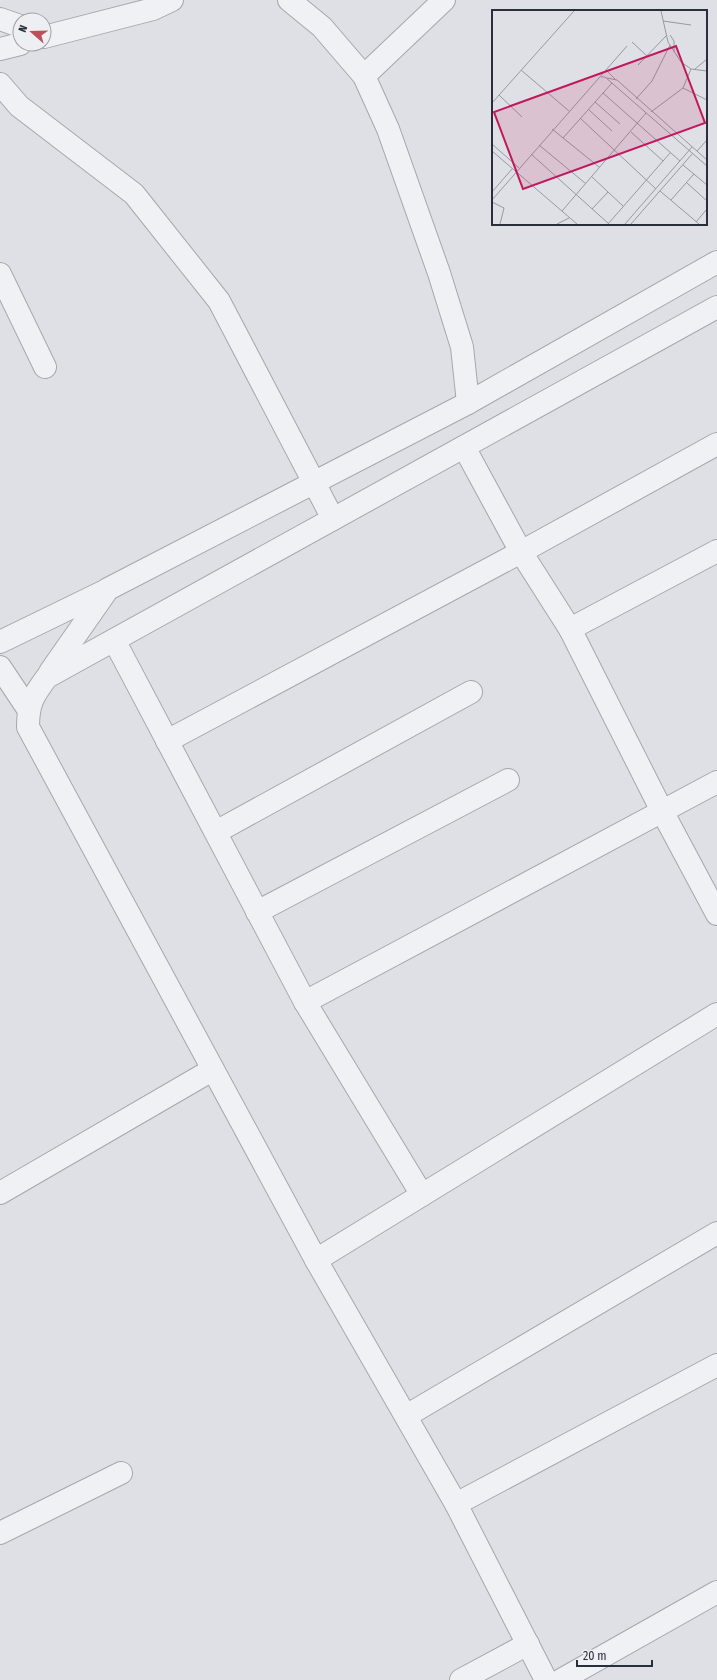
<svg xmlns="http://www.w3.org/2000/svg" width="717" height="1680" viewBox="0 0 717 1680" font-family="'Fira Sans Condensed',sans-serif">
	<rect width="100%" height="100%" fill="#dee0e5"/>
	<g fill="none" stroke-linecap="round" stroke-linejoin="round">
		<g stroke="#a4a7ae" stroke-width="24">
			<g id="street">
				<path d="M 289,0 L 322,27 L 364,76 L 388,129 L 439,273 L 462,347 L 468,403"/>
				<path d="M 0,19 L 20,26"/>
				<path d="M 44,37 L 153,9 L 172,0"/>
				<path d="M 0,49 L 20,44"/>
				<path d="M 364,76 L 444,0"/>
				<path d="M 0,84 L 19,106 L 134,194 L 219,301 L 333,519"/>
				<path d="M 0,274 L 45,367"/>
				<path d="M 464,447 L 521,552 L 570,629 L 662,811 L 717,914"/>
				<path d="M 570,629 L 717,551"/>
				<path d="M 114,640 L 305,1002 L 422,1195"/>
				<path d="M 0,642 L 107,590"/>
				<path d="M 0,667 L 28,709"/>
				<path d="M 50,672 L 108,589 L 468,403 L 717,262"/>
				<path d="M 167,741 L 521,552 L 717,444"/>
				<path d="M 216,832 L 471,692"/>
				<path d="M 257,912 L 508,780"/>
				<path d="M 305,1002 L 717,782"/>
				<path d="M 0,1193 L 212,1070"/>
				<path d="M 316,1260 L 717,1014"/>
				<path d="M 406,1416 L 717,1233"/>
				<path d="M 456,1504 L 717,1365"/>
				<path d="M 0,1533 L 121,1473"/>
				<path d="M 461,1680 L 528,1644"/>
				<path d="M 546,1680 L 456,1504 L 316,1260 L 28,727 C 28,703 33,696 47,677 L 717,307"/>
				<path d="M 561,1680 L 717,1592"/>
			</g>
		</g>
		<use href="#street" stroke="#f0f1f4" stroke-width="22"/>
	</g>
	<g transform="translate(492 10)">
		<rect width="215" height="215" fill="#dee0e5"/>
		<path fill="none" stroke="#9699a1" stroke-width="1" d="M 169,1 L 176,32 L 189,52 L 199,59 L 215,61M 171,11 L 199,15M 178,25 L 182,31 L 182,42M 140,32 L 155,46M 146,55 L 174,26M 203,59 L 215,49M 29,60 L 77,101M 114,60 L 123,69M 109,67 L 113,67 L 215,156M 115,68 L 125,70 L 215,150M 191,78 L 215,90M 111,83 L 188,151M 7,85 L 30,107M 144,89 L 160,71 L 178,35M 103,92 L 128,114M 0,93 L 82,1M 96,99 L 120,121M 159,102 L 191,78 L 199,59M 88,108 L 164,179M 60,119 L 107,157M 139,122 L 171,151M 71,128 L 120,73M 0,134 L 27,158M 47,135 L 93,173M 0,141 L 85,214M 205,141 L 215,130M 39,144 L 117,214M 191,155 L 215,175M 99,166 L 131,196M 195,173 L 215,191M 168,181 L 207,214M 0,182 L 20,159M 0,190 L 135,36M 179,190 L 202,164M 0,192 L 12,198 L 8,214M 100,199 L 116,182M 70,201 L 154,103M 204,212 L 215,199M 65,214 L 77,208M 116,214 L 178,143M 133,214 L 200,137M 139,214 L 201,143"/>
		<path fill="#c2185b" fill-opacity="0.15" stroke="#c2185b" stroke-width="2" d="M 184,36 L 213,113 L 31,179 L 2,102 Z"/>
		<rect width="215" height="215" fill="none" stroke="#292e3a" stroke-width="2"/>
	</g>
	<g transform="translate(32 32) rotate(290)"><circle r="19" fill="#edeff3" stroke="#9fa2a9"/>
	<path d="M0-3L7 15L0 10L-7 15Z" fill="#bd5057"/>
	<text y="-6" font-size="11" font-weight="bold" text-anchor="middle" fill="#292e3a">N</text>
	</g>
	<path d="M577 1660v6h75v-6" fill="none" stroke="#292e3a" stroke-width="2"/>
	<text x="583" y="1660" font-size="12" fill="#292e3a" stroke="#edeff3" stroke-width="3" paint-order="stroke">20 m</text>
</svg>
